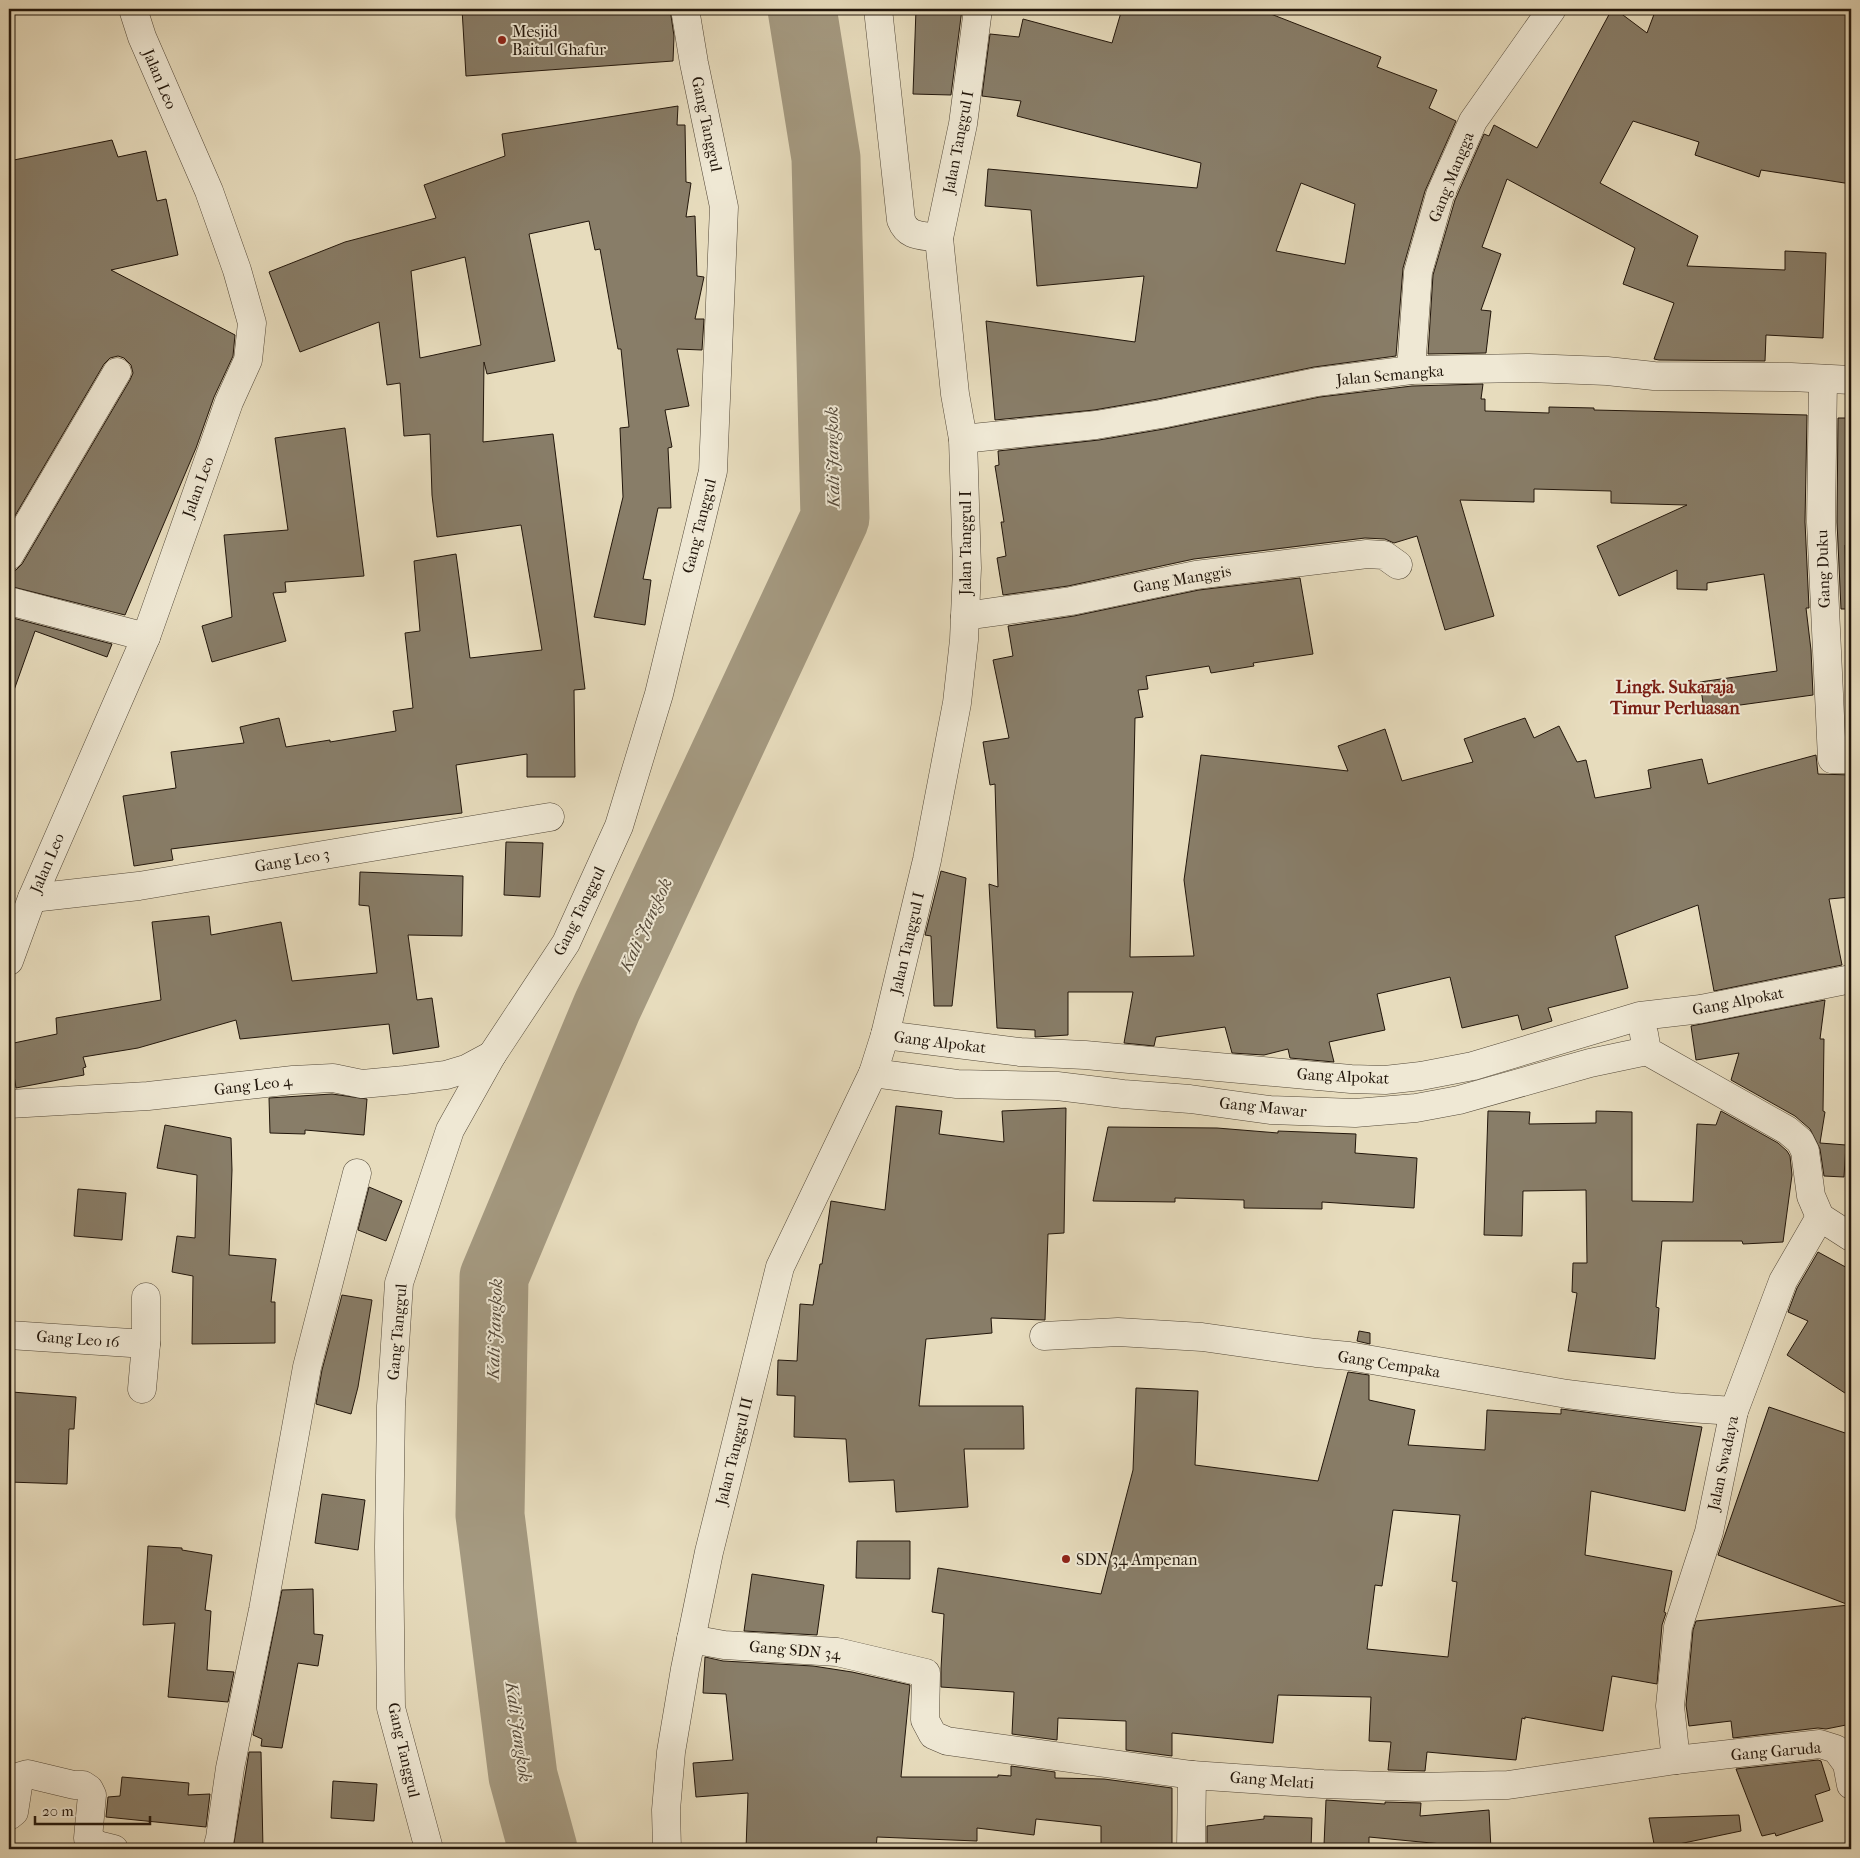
<svg xmlns="http://www.w3.org/2000/svg" width="1860" height="1858" viewBox="0 0 1860 1858" font-family="'IM FELL French Canon',serif">
	<rect width="100%" height="100%" fill="#e7dcbd"/>
	<filter id="stains"><feTurbulence type="fractalNoise" baseFrequency=".004" numOctaves="4"/><feColorMatrix values="0 0 0 0 .2 0 0 0 0 .09 0 0 0 0 .02 0 0 0 .5 -.17"/></filter>
	<radialGradient id="worn" r=".72"><stop offset=".6" stop-color="#630" stop-opacity="0"/><stop offset="1" stop-color="#630" stop-opacity=".3"/></radialGradient>
	<g fill="none" stroke-linecap="round" stroke-linejoin="round">
		<path stroke="#a49980" stroke-width="69" d="M 543,1849 L 523,1776 L 490,1515 L 494,1277 L 607,1007 L 835,518 L 826,158 L 802,9"/>
	</g>
	<g fill="#887d68" stroke="#22160b" fill-rule="evenodd">
		<path d="M 462,9 L 670,9 L 674,36 L 673,61 L 466,76 Z"/>
		<path d="M 916,9 L 962,9 L 951,95 L 913,94 Z"/>
		<path d="M 1122,9 L 1258,9 L 1381,57 L 1377,67 L 1437,90 L 1429,108 L 1456,121 L 1425,191 L 1403,268 L 1396,356 L 1314,367 L 1158,399 L 1094,410 L 995,420 L 986,321 L 1135,342 L 1144,276 L 1037,286 L 1031,210 L 985,206 L 988,169 L 1197,188 L 1201,163 L 1017,116 L 1021,101 L 982,96 L 990,34 L 1019,37 L 1023,19 L 1112,43 ZM 1301,183 L 1355,204 L 1345,264 L 1276,251 Z"/>
		<path d="M 1612,9 L 1615,9 L 1647,33 L 1656,9 L 1851,9 L 1851,184 L 1761,170 L 1759,177 L 1695,155 L 1699,142 L 1633,121 L 1600,183 L 1698,236 L 1687,266 L 1785,270 L 1785,251 L 1826,253 L 1823,338 L 1766,335 L 1765,361 L 1659,360 L 1654,359 L 1674,303 L 1623,284 L 1635,248 L 1507,179 L 1482,247 L 1501,254 L 1481,310 L 1491,311 L 1486,353 L 1428,354 L 1433,275 L 1455,200 L 1484,134 L 1489,136 L 1494,125 L 1537,148 Z"/>
		<path d="M 678,106 L 677,125 L 685,125 L 686,182 L 691,183 L 686,217 L 695,216 L 697,276 L 704,277 L 695,319 L 704,319 L 702,350 L 677,349 L 689,406 L 665,410 L 672,447 L 668,448 L 671,508 L 658,508 L 643,579 L 651,580 L 645,625 L 594,617 L 623,497 L 620,428 L 629,427 L 621,349 L 618,349 L 600,249 L 595,250 L 589,221 L 529,234 L 555,361 L 487,374 L 484,362 L 483,442 L 553,434 L 585,689 L 574,690 L 575,777 L 527,777 L 527,754 L 456,765 L 462,813 L 171,849 L 173,860 L 134,866 L 123,796 L 176,788 L 171,752 L 244,743 L 240,727 L 279,718 L 286,747 L 330,740 L 330,742 L 396,731 L 393,711 L 413,708 L 405,633 L 420,631 L 414,561 L 456,554 L 470,658 L 542,650 L 521,525 L 437,537 L 432,495 L 430,434 L 404,436 L 400,383 L 387,385 L 379,322 L 300,352 L 269,272 L 345,242 L 436,218 L 424,185 L 505,156 L 502,134 ZM 465,257 L 481,345 L 420,358 L 411,271 Z"/>
		<path d="M 112,140 L 118,157 L 146,151 L 157,201 L 166,199 L 178,255 L 111,270 L 235,335 L 233,356 L 214,397 L 196,448 L 125,615 L 9,586 L 9,572 L 16,570 L 22,564 L 130,380 L 133,373 L 131,365 L 124,358 L 118,356 L 110,358 L 104,364 L 9,526 L 9,161 Z"/>
		<path d="M 1483,384 L 1481,399 L 1485,399 L 1485,411 L 1549,413 L 1549,407 L 1594,408 L 1594,410 L 1807,415 L 1805,522 L 1809,608 L 1806,608 L 1811,650 L 1813,695 L 1704,710 L 1700,682 L 1777,671 L 1764,574 L 1707,583 L 1707,590 L 1677,589 L 1677,570 L 1619,596 L 1597,546 L 1687,505 L 1611,503 L 1611,491 L 1534,489 L 1534,502 L 1460,500 L 1494,616 L 1445,630 L 1417,536 L 1394,543 L 1385,539 L 1365,538 L 1194,559 L 1068,586 L 1003,595 L 997,558 L 1006,556 L 1001,522 L 1004,522 L 995,466 L 999,465 L 998,451 L 1099,440 L 1164,429 L 1320,397 L 1412,386 Z"/>
		<path d="M 1838,418 L 1851,418 L 1851,544 L 1845,545 L 1846,609 L 1841,609 L 1837,522 Z"/>
		<path d="M 345,428 L 364,576 L 285,582 L 286,592 L 273,593 L 286,641 L 212,662 L 202,626 L 232,617 L 224,535 L 288,530 L 275,438 Z"/>
		<path d="M 1300,578 L 1313,654 L 1253,663 L 1254,666 L 1211,673 L 1209,666 L 1146,676 L 1148,689 L 1138,690 L 1143,717 L 1135,718 L 1130,957 L 1194,956 L 1184,880 L 1201,755 L 1348,771 L 1338,746 L 1385,729 L 1402,781 L 1473,762 L 1464,739 L 1525,718 L 1534,738 L 1559,726 L 1577,762 L 1586,760 L 1595,798 L 1651,788 L 1648,770 L 1702,759 L 1708,784 L 1816,755 L 1818,774 L 1851,775 L 1851,897 L 1829,899 L 1842,965 L 1714,991 L 1698,905 L 1615,936 L 1628,988 L 1548,1008 L 1552,1021 L 1522,1030 L 1518,1015 L 1462,1028 L 1450,977 L 1377,994 L 1385,1030 L 1329,1042 L 1334,1062 L 1290,1058 L 1288,1049 L 1264,1055 L 1232,1053 L 1225,1027 L 1156,1037 L 1154,1046 L 1124,1043 L 1133,992 L 1068,992 L 1068,1035 L 1035,1037 L 1035,1030 L 997,1028 L 989,884 L 998,887 L 995,784 L 990,785 L 983,742 L 1009,738 L 993,660 L 1013,656 L 1008,626 L 1074,616 L 1199,590 Z"/>
		<path d="M 9,617 L 112,644 L 107,657 L 35,631 L 13,693 L 9,693 Z"/>
		<path d="M 506,842 L 543,843 L 540,897 L 504,895 Z"/>
		<path d="M 941,871 L 966,878 L 952,1006 L 934,1006 L 931,936 L 925,935 Z"/>
		<path d="M 360,872 L 463,876 L 462,936 L 408,935 L 417,1000 L 432,998 L 439,1047 L 393,1054 L 389,1024 L 240,1039 L 236,1020 L 138,1048 L 83,1057 L 86,1067 L 83,1068 L 84,1075 L 16,1088 L 9,1044 L 57,1034 L 56,1018 L 161,1000 L 152,922 L 209,916 L 211,935 L 281,922 L 292,981 L 377,973 L 369,906 L 359,905 Z"/>
		<path d="M 1825,1000 L 1820,1039 L 1824,1039 L 1823,1111 L 1825,1112 L 1820,1143 L 1846,1145 L 1844,1177 L 1824,1176 L 1820,1149 L 1810,1129 L 1795,1116 L 1731,1080 L 1739,1053 L 1696,1060 L 1691,1026 Z"/>
		<path d="M 332,1094 L 367,1099 L 364,1135 L 305,1130 L 305,1134 L 270,1133 L 269,1098 Z"/>
		<path d="M 896,1106 L 942,1111 L 939,1134 L 1004,1142 L 1002,1111 L 1066,1108 L 1064,1233 L 1048,1234 L 1045,1320 L 991,1318 L 992,1333 L 926,1339 L 919,1406 L 1023,1406 L 1024,1449 L 964,1449 L 968,1507 L 896,1512 L 894,1480 L 849,1482 L 846,1439 L 794,1437 L 795,1396 L 777,1395 L 778,1360 L 797,1361 L 800,1304 L 813,1305 L 820,1264 L 822,1264 L 831,1201 L 885,1210 Z"/>
		<path d="M 1488,1111 L 1530,1112 L 1529,1124 L 1596,1123 L 1596,1111 L 1632,1112 L 1632,1201 L 1693,1202 L 1697,1124 L 1716,1125 L 1721,1111 L 1778,1143 L 1787,1151 L 1790,1156 L 1792,1175 L 1783,1242 L 1743,1244 L 1742,1241 L 1662,1241 L 1656,1307 L 1659,1308 L 1655,1359 L 1568,1351 L 1577,1293 L 1572,1292 L 1573,1263 L 1587,1263 L 1586,1190 L 1523,1191 L 1522,1236 L 1484,1235 Z"/>
		<path d="M 165,1125 L 231,1138 L 232,1170 L 229,1255 L 276,1259 L 271,1302 L 275,1302 L 275,1343 L 192,1344 L 193,1276 L 172,1272 L 177,1236 L 195,1238 L 197,1175 L 157,1168 Z"/>
		<path d="M 1108,1127 L 1217,1128 L 1278,1133 L 1278,1131 L 1356,1134 L 1355,1153 L 1417,1158 L 1414,1208 L 1322,1202 L 1322,1209 L 1244,1208 L 1244,1200 L 1175,1198 L 1175,1202 L 1093,1201 Z"/>
		<path d="M 369,1187 L 402,1201 L 386,1241 L 358,1230 Z"/>
		<path d="M 78,1189 L 126,1193 L 122,1240 L 74,1236 Z"/>
		<path d="M 1818,1252 L 1851,1270 L 1851,1397 L 1787,1355 L 1808,1321 L 1788,1312 L 1797,1288 Z"/>
		<path d="M 342,1295 L 372,1300 L 358,1387 L 351,1414 L 316,1404 L 322,1370 Z"/>
		<path d="M 1359,1331 L 1370,1333 L 1370,1344 L 1357,1341 Z"/>
		<path d="M 1348,1372 L 1369,1375 L 1369,1400 L 1415,1410 L 1408,1445 L 1485,1450 L 1487,1410 L 1561,1414 L 1561,1409 L 1702,1427 L 1685,1511 L 1591,1491 L 1585,1555 L 1672,1571 L 1664,1612 L 1666,1613 L 1662,1625 L 1657,1684 L 1612,1676 L 1603,1731 L 1525,1717 L 1525,1719 L 1522,1718 L 1516,1760 L 1427,1752 L 1425,1771 L 1388,1770 L 1391,1742 L 1369,1741 L 1371,1697 L 1278,1695 L 1273,1743 L 1172,1733 L 1172,1756 L 1126,1750 L 1126,1721 L 1058,1718 L 1057,1740 L 1012,1734 L 1014,1692 L 941,1687 L 941,1669 L 944,1614 L 932,1612 L 938,1568 L 1101,1594 L 1133,1470 L 1136,1388 L 1198,1391 L 1195,1465 L 1318,1481 ZM 1393,1510 L 1460,1515 L 1452,1581 L 1457,1582 L 1448,1657 L 1367,1649 L 1375,1585 L 1382,1586 Z"/>
		<path d="M 12,1392 L 76,1397 L 74,1429 L 69,1429 L 67,1484 L 9,1482 Z"/>
		<path d="M 1769,1407 L 1851,1435 L 1851,1724 L 1826,1729 L 1818,1728 L 1733,1738 L 1731,1721 L 1689,1726 L 1686,1705 L 1693,1630 L 1696,1621 L 1849,1605 L 1718,1555 Z"/>
		<path d="M 322,1494 L 365,1500 L 358,1550 L 315,1543 Z"/>
		<path d="M 857,1541 L 910,1541 L 910,1579 L 856,1578 Z"/>
		<path d="M 148,1546 L 182,1548 L 182,1550 L 212,1555 L 205,1610 L 211,1611 L 207,1670 L 234,1672 L 228,1702 L 168,1697 L 175,1623 L 143,1625 Z"/>
		<path d="M 752,1574 L 824,1585 L 817,1635 L 744,1631 Z"/>
		<path d="M 313,1589 L 314,1634 L 323,1635 L 318,1666 L 298,1663 L 282,1748 L 261,1746 L 262,1739 L 253,1735 L 282,1590 Z"/>
		<path d="M 705,1657 L 723,1661 L 813,1666 L 852,1672 L 910,1685 L 901,1777 L 998,1777 L 998,1775 L 1011,1776 L 1011,1766 L 1055,1772 L 1055,1778 L 1104,1779 L 1172,1788 L 1172,1849 L 1101,1849 L 1101,1826 L 1036,1819 L 1034,1835 L 977,1828 L 977,1841 L 877,1837 L 876,1849 L 746,1849 L 748,1793 L 696,1797 L 693,1763 L 733,1760 L 726,1694 L 703,1693 Z"/>
		<path d="M 249,1752 L 261,1752 L 263,1849 L 233,1849 Z"/>
		<path d="M 1818,1760 L 1821,1761 L 1830,1790 L 1815,1795 L 1823,1821 L 1776,1836 L 1775,1833 L 1762,1836 L 1736,1769 Z"/>
		<path d="M 122,1777 L 189,1783 L 188,1795 L 210,1794 L 206,1827 L 106,1817 L 108,1797 L 120,1796 Z"/>
		<path d="M 333,1781 L 377,1784 L 374,1821 L 331,1818 Z"/>
		<path d="M 1326,1800 L 1385,1804 L 1385,1802 L 1421,1803 L 1420,1816 L 1489,1810 L 1491,1849 L 1442,1849 L 1442,1844 L 1369,1837 L 1369,1848 L 1324,1845 Z"/>
		<path d="M 1739,1815 L 1741,1831 L 1655,1849 L 1649,1818 Z"/>
		<path d="M 1264,1816 L 1312,1818 L 1311,1849 L 1207,1849 L 1207,1826 L 1264,1819 Z"/>
	</g>
	<g fill="none" stroke-linecap="round" stroke-linejoin="round">
		<g stroke="#534838" stroke-width="29">
			<g id="minor">
				<path d="M 878,9 L 901,220 C 908,238 922,235 939,238"/>
				<path d="M 1411,370 L 1418,272 L 1440,195 L 1473,121 L 1552,9"/>
				<path d="M 1823,379 L 1821,522 L 1832,759 L 1851,759"/>
				<path d="M 963,439 L 1096,425 L 1161,414 L 1317,382 L 1411,370 L 1529,368 L 1607,371 L 1654,376 L 1791,377 L 1851,380"/>
				<path d="M 9,556 L 117,372"/>
				<path d="M 9,601 L 146,637"/>
				<path d="M 965,616 L 1071,601 L 1196,575 L 1367,554 L 1384,555 L 1398,565"/>
				<path d="M 32,898 L 139,886 L 550,817"/>
				<path d="M 9,961 L 32,898 L 146,637 L 229,402 L 248,360 L 252,323 L 237,270 L 209,191 L 142,37 L 133,9"/>
				<path d="M 1644,1034 L 1647,1051 L 1787,1130 L 1800,1141 L 1805,1151 L 1811,1196 L 1820,1217"/>
				<path d="M 885,1035 L 1020,1052 L 1085,1055 L 1351,1079 L 1385,1080 L 1421,1076 L 1473,1066 L 1640,1016 L 1701,1009 L 1851,979"/>
				<path d="M 873,1073 L 957,1084 L 1057,1086 L 1123,1094 L 1190,1099 L 1270,1110 L 1355,1113 L 1416,1108 L 1459,1100 L 1590,1063 L 1647,1051"/>
				<path d="M 9,1104 L 148,1096 L 293,1080 L 333,1078 L 362,1084 L 405,1080 L 446,1075 L 466,1069 L 492,1055"/>
				<path d="M 9,1335 L 146,1344"/>
				<path d="M 1044,1336 L 1118,1332 L 1202,1337 L 1316,1353 L 1349,1356 L 1567,1394 L 1673,1407 L 1734,1411"/>
				<path d="M 142,1389 L 146,1344 L 146,1297"/>
				<path d="M 691,1639 L 724,1645 L 837,1652 L 926,1673 L 925,1720 L 933,1735 L 947,1741 L 1192,1775 L 1323,1784 L 1416,1787 L 1508,1785 L 1676,1760 L 1820,1744 L 1836,1749 L 1847,1764 L 1851,1785"/>
				<path d="M 1676,1760 L 1670,1706 L 1678,1627 L 1709,1532 L 1734,1411 L 1783,1281 L 1820,1217 L 1851,1237"/>
				<path d="M 9,1816 L 14,1812 L 19,1780 L 21,1776 L 28,1774 L 74,1785 L 83,1785 L 89,1789 L 92,1795 L 88,1838 L 98,1845 L 114,1849"/>
				<path d="M 217,1849 L 220,1838 L 230,1768 L 263,1610 L 307,1367 L 357,1173"/>
				<path d="M 429,1849 L 391,1708 L 389,1547 L 391,1406 L 399,1283 L 450,1130 L 492,1055 L 566,943 L 619,826 L 659,694 L 713,471 L 724,207 L 694,63 L 685,9"/>
				<path d="M 667,1849 L 666,1810 L 671,1752 L 685,1669 L 709,1552 L 780,1267 L 873,1073 L 885,1035 L 927,860 L 957,703 L 964,640 L 967,568 L 963,439 L 955,394 L 939,238 L 963,124 L 978,9"/>
				<path d="M 1191,1849 L 1192,1775"/>
			</g>
		</g>
		<use href="#minor" stroke="#efe8d4" stroke-width="28"/>
	</g>
	<g fill="#8f2418" stroke="#efe8d4" stroke-width="2">
		<circle cx="502" cy="40" r="5"/>
		<circle cx="1066" cy="1559" r="5"/>
	</g>
	<g text-anchor="middle" dominant-baseline="central" stroke-width="4" stroke-linejoin="round" paint-order="stroke">
		<g font-size="16" fill="#22160b" stroke="#efe8d4" text-anchor="start">
			<text x="512" y="31">Mesjid<tspan x="512" dy="18">Baitul Ghafur</tspan></text>
			<text x="1076" y="1559">SDN 34 Ampenan</text>
		</g>
		<g font-size="16" fill="#22160b" stroke="#efe8d4">
			<text transform="translate(160 79) rotate(67)">Jalan Leo</text>
			<text transform="translate(707 124) rotate(78)">Gang Tanggul</text>
			<text transform="translate(958 142) rotate(-79)">Jalan Tanggul I</text>
			<text transform="translate(1451 177) rotate(-68)">Gang Mangga</text>
			<text transform="translate(1390 375) rotate(-5)">Jalan Semangka</text>
			<text transform="translate(198 487) rotate(-70)">Jalan Leo</text>
			<text transform="translate(699 526) rotate(-76)">Gang Tanggul</text>
			<text transform="translate(965 543) rotate(-90)">Jalan Tanggul I</text>
			<text transform="translate(1823 569) rotate(-92)">Gang Duku</text>
			<text transform="translate(1182 579) rotate(-10)">Gang Manggis</text>
			<text transform="translate(292 860) rotate(-10)">Gang Leo 3</text>
			<text transform="translate(47 863) rotate(-67)">Jalan Leo</text>
			<text transform="translate(579 911) rotate(-64)">Gang Tanggul</text>
			<text transform="translate(907 943) rotate(-77)">Jalan Tanggul I</text>
			<text transform="translate(1738 1001) rotate(-11)">Gang Alpokat</text>
			<text transform="translate(940 1042) rotate(7)">Gang Alpokat</text>
			<text transform="translate(1343 1076) rotate(3)">Gang Alpokat</text>
			<text transform="translate(253 1085) rotate(-7)">Gang Leo 4</text>
			<text transform="translate(1263 1107) rotate(6)">Gang Mawar</text>
			<text transform="translate(397 1332) rotate(-85)">Gang Tanggul</text>
			<text transform="translate(78 1339) rotate(4)">Gang Leo 16</text>
			<text transform="translate(1389 1364) rotate(9)">Gang Cempaka</text>
			<text transform="translate(734 1451) rotate(-76)">Jalan Tanggul II</text>
			<text transform="translate(1723 1463) rotate(-78)">Jalan Swadaya</text>
			<text transform="translate(795 1650) rotate(5)">Gang SDN 34</text>
			<text transform="translate(404 1750) rotate(77)">Gang Tanggul</text>
			<text transform="translate(1776 1751) rotate(-5)">Gang Garuda</text>
			<text transform="translate(1272 1780) rotate(4)">Gang Melati</text>
		</g>
		<g font-size="18" font-style="italic" fill="#564a3a" stroke="#efe8d4">
			<text transform="translate(833 457) rotate(-91)">Kali Jangkok</text>
			<text transform="translate(646 925) rotate(-65)">Kali Jangkok</text>
			<text transform="translate(495 1329) rotate(-88)">Kali Jangkok</text>
			<text transform="translate(518 1732) rotate(82)">Kali Jangkok</text>
		</g>
		<g font-size="18" font-weight="bold" fill="#7a1f14" stroke="#efe8d4">
			<text x="1675" y="687">Lingk. Sukaraja<tspan x="1675" dy="21">Timur Perluasan</tspan></text>
		</g>
	</g>
	<rect width="1860" height="1858" fill="none" stroke="#e7dcbd" stroke-width="30"/>
	<rect x="10" y="10" width="1840" height="1838" fill="none" stroke="#22160b" stroke-width="2.5"/>
	<rect x="15" y="15" width="1830" height="1828" fill="none" stroke="#22160b"/>
	<path d="M35 1816v8h115v-8" fill="none" stroke="#22160b" stroke-width="2.5"/>
	<text x="42" y="1816" font-size="15" fill="#22160b" stroke="#efe8d4" stroke-width="4" paint-order="stroke">20 m</text>
	<rect width="100%" height="100%" filter="url(#stains)"/>
	<rect width="100%" height="100%" fill="url(#worn)"/>
</svg>
